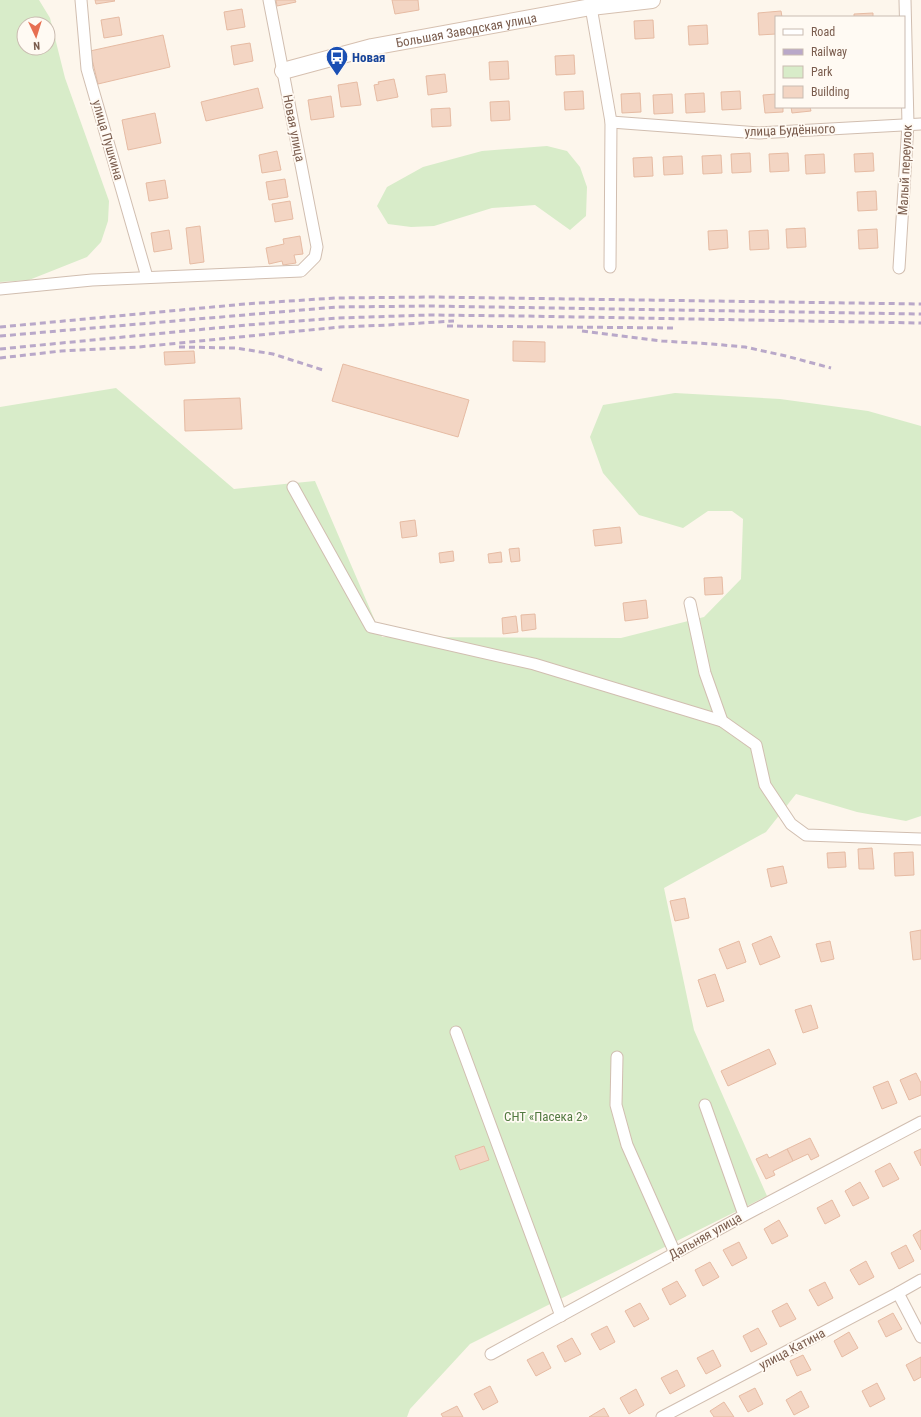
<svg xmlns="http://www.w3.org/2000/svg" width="921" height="1417" viewBox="0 0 921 1417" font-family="'Roboto Condensed',sans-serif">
	<rect width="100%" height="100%" fill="#fdf6ec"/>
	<g fill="#d8ecc9" fill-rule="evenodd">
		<path d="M 0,0 L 39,0 L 50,18 L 65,78 L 109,201 L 108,221 L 101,242 L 87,257 L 29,280 L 0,282 ZM 24,24 L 48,24 L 48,48 L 24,48 Z"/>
		<path d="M 547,146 L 567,151 L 580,167 L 587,187 L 586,216 L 570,230 L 535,205 L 492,208 L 434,226 L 411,227 L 388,224 L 377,206 L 387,187 L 423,167 L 482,151 Z"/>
		<path d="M 116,388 L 234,489 L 315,481 L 382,637 L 621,638 L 704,617 L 741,579 L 743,519 L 732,511 L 708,511 L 683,528 L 639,515 L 603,473 L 590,437 L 603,405 L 675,393 L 780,399 L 868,411 L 921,426 L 921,816 L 906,821 L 857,812 L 796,794 L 766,832 L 664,888 L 694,1030 L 767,1196 L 470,1344 L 410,1409 L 407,1417 L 0,1417 L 0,407 Z"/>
	</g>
	<g fill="#f3d5c3" stroke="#e6bba3">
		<path d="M 95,0 L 114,0 L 115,1 L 96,4 Z"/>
		<path d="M 276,0 L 295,0 L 296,2 L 277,6 Z"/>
		<path d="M 392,0 L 418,0 L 419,10 L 395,14 Z"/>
		<path d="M 242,9 L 245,27 L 227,30 L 224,12 Z"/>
		<path d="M 781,11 L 782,17 L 776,17 L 776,34 L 759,35 L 758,13 Z"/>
		<path d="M 873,13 L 873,17 L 854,17 L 854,14 Z"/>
		<path d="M 119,17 L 122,35 L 104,38 L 101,20 Z"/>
		<path d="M 653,20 L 654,38 L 635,39 L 634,21 Z"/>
		<path d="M 707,25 L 708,44 L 689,45 L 688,26 Z"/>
		<path d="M 163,35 L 170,67 L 98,84 L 90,51 Z"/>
		<path d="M 250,43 L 253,61 L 234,65 L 231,46 Z"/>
		<path d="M 574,55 L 575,74 L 556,75 L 555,56 Z"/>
		<path d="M 508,61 L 509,79 L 490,80 L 489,62 Z"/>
		<path d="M 445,74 L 447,92 L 428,95 L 426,76 Z"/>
		<path d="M 394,79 L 398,97 L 377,101 L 374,85 L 379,84 L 378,82 Z"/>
		<path d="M 357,82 L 361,105 L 341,107 L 338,85 Z"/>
		<path d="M 258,88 L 263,108 L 206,121 L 201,102 Z"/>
		<path d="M 583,91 L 584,109 L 565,110 L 564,92 Z"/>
		<path d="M 740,91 L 741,109 L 722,110 L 721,92 Z"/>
		<path d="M 640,93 L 641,112 L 622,113 L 621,94 Z"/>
		<path d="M 704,93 L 705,112 L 686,113 L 685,94 Z"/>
		<path d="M 672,94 L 673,113 L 654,114 L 653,95 Z"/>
		<path d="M 776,94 L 776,107 L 783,107 L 783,112 L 765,113 L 763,95 Z"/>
		<path d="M 331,96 L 334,117 L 311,120 L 308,100 Z"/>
		<path d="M 509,101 L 510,120 L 491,121 L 490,102 Z"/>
		<path d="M 791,107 L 810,107 L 811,111 L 792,113 Z"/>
		<path d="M 450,108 L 451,126 L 432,127 L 431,109 Z"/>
		<path d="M 155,113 L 161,143 L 128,150 L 122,120 Z"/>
		<path d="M 277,151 L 281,170 L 262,173 L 259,155 Z"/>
		<path d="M 750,153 L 751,172 L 732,173 L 731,154 Z"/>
		<path d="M 788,153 L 789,171 L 770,172 L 769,154 Z"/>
		<path d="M 873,153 L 874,171 L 855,172 L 854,154 Z"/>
		<path d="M 824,154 L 825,173 L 806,174 L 805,155 Z"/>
		<path d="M 721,155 L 722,173 L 703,174 L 702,156 Z"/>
		<path d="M 682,156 L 683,174 L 664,175 L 663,157 Z"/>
		<path d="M 652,157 L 653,176 L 634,177 L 633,158 Z"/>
		<path d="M 285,179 L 288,197 L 269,200 L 266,182 Z"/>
		<path d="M 165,180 L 168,198 L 149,201 L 146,183 Z"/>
		<path d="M 876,191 L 877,210 L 858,211 L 857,192 Z"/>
		<path d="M 290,201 L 293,219 L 275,222 L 272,204 Z"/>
		<path d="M 200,226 L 204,262 L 190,264 L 186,228 Z"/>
		<path d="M 805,228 L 806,247 L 787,248 L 786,229 Z"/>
		<path d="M 877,229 L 878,248 L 859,249 L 858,230 Z"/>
		<path d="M 169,230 L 172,249 L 154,252 L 151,233 Z"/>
		<path d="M 727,230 L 728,248 L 709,250 L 708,231 Z"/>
		<path d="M 768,230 L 769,249 L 750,250 L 749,231 Z"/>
		<path d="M 300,236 L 303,254 L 294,255 L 296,263 L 283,265 L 282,261 L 269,264 L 266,248 L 284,244 L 283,239 Z"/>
		<path d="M 513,341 L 545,342 L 545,362 L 513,361 Z"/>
		<path d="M 194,351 L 195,363 L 165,365 L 164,352 Z"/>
		<path d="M 343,364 L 469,400 L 458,437 L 332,401 Z"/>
		<path d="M 240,398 L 242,429 L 185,431 L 184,400 Z"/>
		<path d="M 415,520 L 417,536 L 402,538 L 400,522 Z"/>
		<path d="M 620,527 L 622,543 L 595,546 L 593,530 Z"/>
		<path d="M 519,548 L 520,561 L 511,562 L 509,549 Z"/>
		<path d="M 453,551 L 454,561 L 440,563 L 439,553 Z"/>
		<path d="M 501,552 L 502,562 L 489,563 L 488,554 Z"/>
		<path d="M 722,577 L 723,594 L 705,595 L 704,578 Z"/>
		<path d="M 646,600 L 648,618 L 625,621 L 623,603 Z"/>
		<path d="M 535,614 L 536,629 L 522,631 L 521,615 Z"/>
		<path d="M 516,616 L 518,632 L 503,634 L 502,618 Z"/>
		<path d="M 872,848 L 874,869 L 859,869 L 858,849 Z"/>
		<path d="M 845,852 L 846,867 L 828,868 L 827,853 Z"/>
		<path d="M 913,852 L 914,875 L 895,876 L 894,853 Z"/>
		<path d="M 783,866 L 787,883 L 771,887 L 767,869 Z"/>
		<path d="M 685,898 L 689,918 L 675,921 L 670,901 Z"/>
		<path d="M 921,930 L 921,959 L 913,960 L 910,932 Z"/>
		<path d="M 771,936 L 780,957 L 760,965 L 752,944 Z"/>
		<path d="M 739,941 L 746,962 L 727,969 L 719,949 Z"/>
		<path d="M 830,941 L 834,959 L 821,962 L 816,944 Z"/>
		<path d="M 715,974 L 724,1001 L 707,1007 L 698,980 Z"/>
		<path d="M 811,1005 L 818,1028 L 803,1033 L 795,1010 Z"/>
		<path d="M 769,1049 L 776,1064 L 728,1086 L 721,1071 Z"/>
		<path d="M 916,1073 L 921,1083 L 921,1095 L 909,1100 L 900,1080 Z"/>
		<path d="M 888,1081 L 897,1103 L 882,1109 L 873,1087 Z"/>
		<path d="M 810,1138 L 819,1156 L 811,1160 L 808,1154 L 793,1161 L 787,1149 Z"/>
		<path d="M 484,1146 L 489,1160 L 460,1170 L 455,1156 Z"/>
		<path d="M 787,1149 L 793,1161 L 773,1171 L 775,1175 L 766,1179 L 756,1159 L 767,1154 L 769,1158 Z"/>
		<path d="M 921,1149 L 921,1166 L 914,1152 Z"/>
		<path d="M 890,1163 L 899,1179 L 883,1187 L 875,1171 Z"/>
		<path d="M 860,1182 L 869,1198 L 853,1206 L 845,1191 Z"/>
		<path d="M 832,1200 L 840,1216 L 825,1224 L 817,1208 Z"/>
		<path d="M 779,1220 L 788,1236 L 772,1244 L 764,1229 Z"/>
		<path d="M 921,1230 L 921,1250 L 913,1235 Z"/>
		<path d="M 739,1242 L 747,1258 L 732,1266 L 723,1250 Z"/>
		<path d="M 906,1245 L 914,1261 L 899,1269 L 891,1253 Z"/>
		<path d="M 866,1261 L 874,1277 L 859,1285 L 850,1270 Z"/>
		<path d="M 710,1262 L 719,1277 L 703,1286 L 695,1270 Z"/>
		<path d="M 677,1281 L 686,1296 L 670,1305 L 662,1289 Z"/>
		<path d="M 825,1282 L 833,1298 L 818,1306 L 809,1290 Z"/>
		<path d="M 640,1303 L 649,1319 L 634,1327 L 625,1311 Z"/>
		<path d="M 787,1303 L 796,1319 L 780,1327 L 772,1311 Z"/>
		<path d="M 893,1313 L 902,1329 L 886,1337 L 878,1321 Z"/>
		<path d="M 607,1326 L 615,1342 L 600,1350 L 591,1334 Z"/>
		<path d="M 758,1328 L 767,1344 L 751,1352 L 743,1336 Z"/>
		<path d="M 849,1332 L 858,1348 L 842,1357 L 834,1341 Z"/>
		<path d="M 572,1338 L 581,1354 L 565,1362 L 557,1346 Z"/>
		<path d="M 713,1350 L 721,1366 L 706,1374 L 697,1358 Z"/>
		<path d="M 543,1352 L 551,1368 L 536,1376 L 527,1360 Z"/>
		<path d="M 803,1355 L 811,1370 L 797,1376 L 790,1361 Z"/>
		<path d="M 921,1357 L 921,1377 L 914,1381 L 906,1365 Z"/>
		<path d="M 677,1370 L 685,1386 L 670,1394 L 661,1378 Z"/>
		<path d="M 877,1383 L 885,1399 L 870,1407 L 862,1391 Z"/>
		<path d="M 490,1386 L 498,1402 L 483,1410 L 474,1394 Z"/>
		<path d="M 755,1388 L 763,1404 L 748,1412 L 739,1396 Z"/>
		<path d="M 636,1389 L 644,1405 L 629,1414 L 620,1398 Z"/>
		<path d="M 801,1391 L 809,1407 L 794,1415 L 786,1400 Z"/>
		<path d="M 724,1402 L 734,1417 L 714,1417 L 710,1411 Z"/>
		<path d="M 457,1406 L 463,1417 L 443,1417 L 441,1414 Z"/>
		<path d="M 604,1408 L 609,1417 L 589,1417 Z"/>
	</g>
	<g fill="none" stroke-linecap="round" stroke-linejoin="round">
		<g stroke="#d1beb0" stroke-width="13">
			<g id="street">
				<path d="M 81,0 L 87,69 L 147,277"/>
				<path d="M 591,7 L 611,122 L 610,267"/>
				<path d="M 611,122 L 759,133 L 921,124"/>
				<path d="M 899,268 L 908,124 L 905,0"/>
				<path d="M 0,289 L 92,280 L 301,271 L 315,257 L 317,247 L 269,0"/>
				<path d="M 293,487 L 371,627 L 534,664 L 722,721"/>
				<path d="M 690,603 L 705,673 L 722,721 L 756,745 L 765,785 L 791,824 L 806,835 L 921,839"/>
				<path d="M 456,1032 L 561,1316"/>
				<path d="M 617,1057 L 616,1105 L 627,1145 L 675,1253"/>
				<path d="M 705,1105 L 744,1215"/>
				<path d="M 898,1293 L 921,1337"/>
				<path d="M 491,1354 L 741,1217 L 921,1122"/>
				<path d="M 662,1417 L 898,1293 L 921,1280"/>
			</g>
		</g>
		<g stroke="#d6c0b0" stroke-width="18">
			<g id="secondary">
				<path id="s1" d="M 283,71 L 372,47 L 591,7 L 652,0"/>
			</g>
		</g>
		<use href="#street" stroke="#fff" stroke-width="11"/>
		<use href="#secondary" stroke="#fff" stroke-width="16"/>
		<g stroke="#b9a8c9" stroke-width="3" stroke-dasharray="6 4" stroke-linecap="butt">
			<path d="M 447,326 L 677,328"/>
			<path d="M 0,327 L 245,304 L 335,298 L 431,297 L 921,304"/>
			<path d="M 582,331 L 662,341 L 712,344 L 745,347 L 786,356 L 831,368"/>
			<path d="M 0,336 L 337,307 L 430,306 L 921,314"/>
			<path d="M 179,347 L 236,348 L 273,354 L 323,370"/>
			<path d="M 0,349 L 247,325 L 338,318 L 430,315 L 522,316 L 921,323"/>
			<path d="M 0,358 L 61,351 L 139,347 L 340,327 L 388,325 L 454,321"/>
		</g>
	</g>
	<defs>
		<g id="bus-pin" transform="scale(1.15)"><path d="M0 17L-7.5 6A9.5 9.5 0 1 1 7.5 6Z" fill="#1a4fb4" stroke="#fffaf3"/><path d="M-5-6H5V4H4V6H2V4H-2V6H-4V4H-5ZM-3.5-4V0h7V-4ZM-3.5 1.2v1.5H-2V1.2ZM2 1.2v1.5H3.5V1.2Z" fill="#fff"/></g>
	</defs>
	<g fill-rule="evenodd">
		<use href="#bus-pin" x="337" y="57"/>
	</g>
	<g text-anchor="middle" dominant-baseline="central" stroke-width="3.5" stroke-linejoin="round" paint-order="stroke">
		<g font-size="13" fill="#7a5c4d" stroke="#fffaf3">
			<text stroke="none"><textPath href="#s1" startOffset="188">Большая Заводская улица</textPath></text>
			<text transform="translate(294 128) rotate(79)">Новая улица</text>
			<text transform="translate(790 130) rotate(-2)">улица Будённого</text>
			<text transform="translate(108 140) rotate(74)">улица Пушкина</text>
			<text transform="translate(905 170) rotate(-87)">Малый переулок</text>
			<text transform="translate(705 1236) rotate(-29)">Дальняя улица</text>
			<text transform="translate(792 1349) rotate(-28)">улица Катина</text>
		</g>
		<g font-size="13" font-weight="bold" fill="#164399" stroke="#fffaf3" text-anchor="start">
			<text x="352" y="57">Новая</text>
		</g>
		<g font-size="13" fill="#537a41" stroke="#fffaf3">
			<text x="546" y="1116">СНТ «Пасека 2»</text>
		</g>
	</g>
	<rect x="775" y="16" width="130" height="92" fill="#fffaf3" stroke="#cabbb1"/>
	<rect x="783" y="29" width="20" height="6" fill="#ffffff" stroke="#cabbb1"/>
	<text x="811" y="36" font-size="12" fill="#7a5c4d">Road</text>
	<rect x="783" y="49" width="20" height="6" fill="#b9a8c9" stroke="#cabbb1"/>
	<text x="811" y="56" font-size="12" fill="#7a5c4d">Railway</text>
	<rect x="783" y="66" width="20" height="12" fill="#d8ecc9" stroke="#cabbb1"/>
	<text x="811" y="76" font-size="12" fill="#7a5c4d">Park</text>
	<rect x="783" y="86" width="20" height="12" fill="#f3d5c3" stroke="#cabbb1"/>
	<text x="811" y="96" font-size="12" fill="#7a5c4d">Building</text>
	<g transform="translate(36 36) rotate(176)"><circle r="19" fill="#fffaf3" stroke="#cabbb1"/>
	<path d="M0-3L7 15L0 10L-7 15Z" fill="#e76f51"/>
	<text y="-6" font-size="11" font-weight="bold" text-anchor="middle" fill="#7a5c4d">N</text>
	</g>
</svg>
